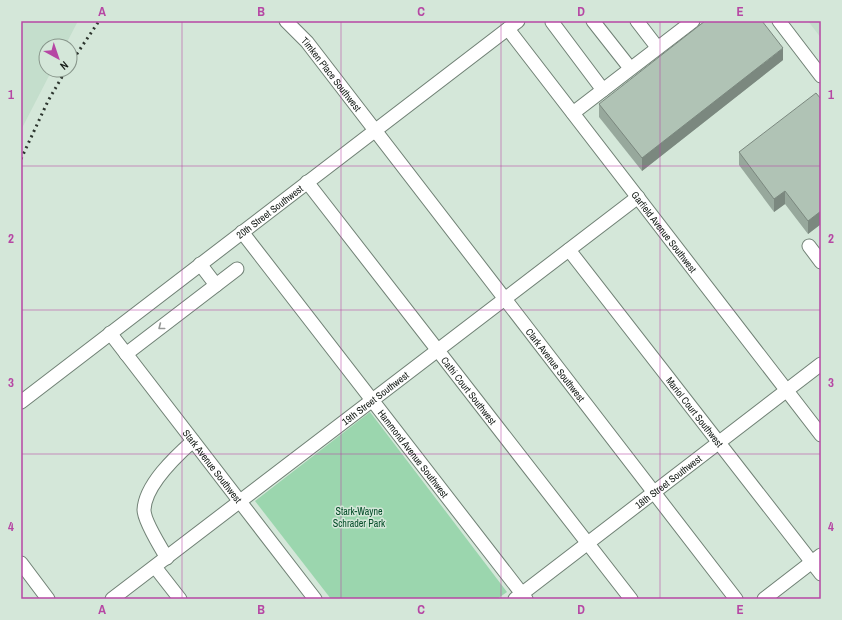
<svg xmlns="http://www.w3.org/2000/svg" width="842" height="620" viewBox="0 0 842 620" font-family="'Archivo Narrow',sans-serif">
	<rect width="100%" height="100%" fill="#d4e7d9"/>
	<g fill="#c4decc">
		<path d="M 21,21 L 78,21 L 65,46 L 46,46 L 46,70 L 52,70 L 21,130 Z"/>
		<path d="M 808,21 L 821,21 L 821,38 Z"/>
	</g>
	<path fill="#9bd6ae" d="M 370,412 L 507,592 L 497,599 L 331,599 L 255,501 Z"/>
	<g fill="none" stroke-linecap="round" stroke-linejoin="round">
		<g stroke="#708175" stroke-width="15">
			<g id="minor">
				<path id="s1" d="M 286,21 L 307,42 L 736,599"/>
				<path d="M 593,21 L 630,68"/>
				<path d="M 637,21 L 657,47"/>
				<path d="M 779,21 L 821,76"/>
				<path d="M 552,22 L 603,90"/>
				<path id="s2" d="M 508,29 L 821,435"/>
				<path d="M 573,113 L 693,21"/>
				<path id="s3" d="M 307,182 L 631,599"/>
				<path id="s4" d="M 242,232 L 526,599"/>
				<path d="M 809,246 L 821,262"/>
				<path id="s5" d="M 569,250 L 821,574"/>
				<path d="M 200,264 L 216,285"/>
				<path id="s6" d="M 110,333 L 315,599"/>
				<path d="M 126,354 L 237,269"/>
				<path id="s7" d="M 21,402 L 518,21"/>
				<path d="M 167,558 C 161,548 144,521 144,510 C 145,485 175,457 193,441"/>
				<path d="M 21,563 L 48,599"/>
				<path d="M 155,567 L 180,599"/>
				<path id="s8" d="M 112,599 L 638,197"/>
				<path id="s9" d="M 515,599 L 821,364"/>
				<path d="M 764,599 L 821,555"/>
			</g>
		</g>
		<use href="#minor" stroke="#fff" stroke-width="13"/>
		<g stroke="#2c352e" stroke-width="3" stroke-dasharray="2 4" stroke-linecap="butt">
			<path d="M 70,64 L 99,21"/>
			<path d="M 21,159 L 48,101 L 66,70"/>
		</g>
	</g>
	<g fill="#97a89c">
		<path d="M 783,60 L 642,171 L 599,117 L 599,104 Z"/>
		<path d="M 821,99 L 821,224 L 808,234 L 785,204 L 774,212 L 739,165 L 739,152 Z"/>
	</g>
	<g fill="#7b887f">
		<path d="M 783,48 L 783,60 L 642,171 L 642,158 Z"/>
		<path d="M 785,191 L 785,204 L 774,212 L 774,199 Z"/>
		<path d="M 821,211 L 821,224 L 808,234 L 808,221 Z"/>
	</g>
	<g fill="#b0c3b5" stroke="#7b887f">
		<path d="M 705,21 L 762,21 L 783,48 L 642,158 L 599,104 Z"/>
		<path d="M 816,93 L 821,99 L 821,211 L 808,221 L 785,191 L 774,199 L 739,152 Z"/>
	</g>
	<defs><path id="oneway-chevron" d="M-2-3.5L2.5 0L-2 3.5" fill="none" stroke-width="1.6" stroke-linecap="round" stroke-linejoin="round"/></defs>
	<use stroke="#969997" href="#oneway-chevron" transform="translate(161 327) rotate(142)"/>
	<path fill="none" stroke="#b647a4" stroke-width="1" stroke-opacity="0.55" d="M 182,21 L 182,599M 341,21 L 341,599M 501,21 L 501,599M 660,21 L 660,599M 21,166 L 821,166M 21,310 L 821,310M 21,454 L 821,454"/>
	<g text-anchor="middle" dominant-baseline="central" stroke-width="3" stroke-linejoin="round" paint-order="stroke">
		<g font-size="10" fill="#151c17" stroke="#d4e7d9">
			<text stroke="none"><textPath href="#s1" startOffset="70">Timken Place Southwest</textPath></text>
			<text stroke="none"><textPath href="#s7" startOffset="313">20th Street Southwest</textPath></text>
			<text stroke="none"><textPath href="#s2" startOffset="256">Garfield Avenue Southwest</textPath></text>
			<text stroke="none"><textPath href="#s1" startOffset="437">Clark Avenue Southwest</textPath></text>
			<text stroke="none"><textPath href="#s3" startOffset="264">Cathi Court Southwest</textPath></text>
			<text stroke="none"><textPath href="#s8" startOffset="331">19th Street Southwest</textPath></text>
			<text stroke="none"><textPath href="#s5" startOffset="205">Mariol Court Southwest</textPath></text>
			<text stroke="none"><textPath href="#s4" startOffset="280">Hammond Avenue Southwest</textPath></text>
			<text stroke="none"><textPath href="#s6" startOffset="168">Stark Avenue Southwest</textPath></text>
			<text stroke="none"><textPath href="#s9" startOffset="193">18th Street Southwest</textPath></text>
		</g>
		<g font-size="10" fill="#054d29" stroke="#d4e7d9">
			<text x="359" y="511">Stark-Wayne<tspan x="359" dy="12">Schrader Park</tspan></text>
		</g>
	</g>
	<rect width="842" height="620" fill="none" stroke="#d4e7d9" stroke-width="44"/>
	<g transform="translate(58 58) rotate(140)"><circle r="19" fill="#d4e7d9" stroke="#88968b"/>
	<path d="M0-3L7 15L0 10L-7 15Z" fill="#b647a4"/>
	<text y="-6" font-size="11" font-weight="bold" text-anchor="middle" fill="#151c17">N</text>
	</g>
	<rect x="22" y="22" width="798" height="576" fill="none" stroke="#b647a4" stroke-width="1.5"/>
	<g font-size="13" text-anchor="middle" font-weight="bold" fill="#b647a4">
		<text x="102" y="16">A</text>
		<text x="261" y="16">B</text>
		<text x="421" y="16">C</text>
		<text x="581" y="16">D</text>
		<text x="740" y="16">E</text>
		<text x="11" y="99">1</text>
		<text x="831" y="99">1</text>
		<text x="11" y="243">2</text>
		<text x="831" y="243">2</text>
		<text x="11" y="387">3</text>
		<text x="831" y="387">3</text>
		<text x="11" y="531">4</text>
		<text x="831" y="531">4</text>
		<text x="102" y="614">A</text>
		<text x="261" y="614">B</text>
		<text x="421" y="614">C</text>
		<text x="581" y="614">D</text>
		<text x="740" y="614">E</text>
	</g>
</svg>
